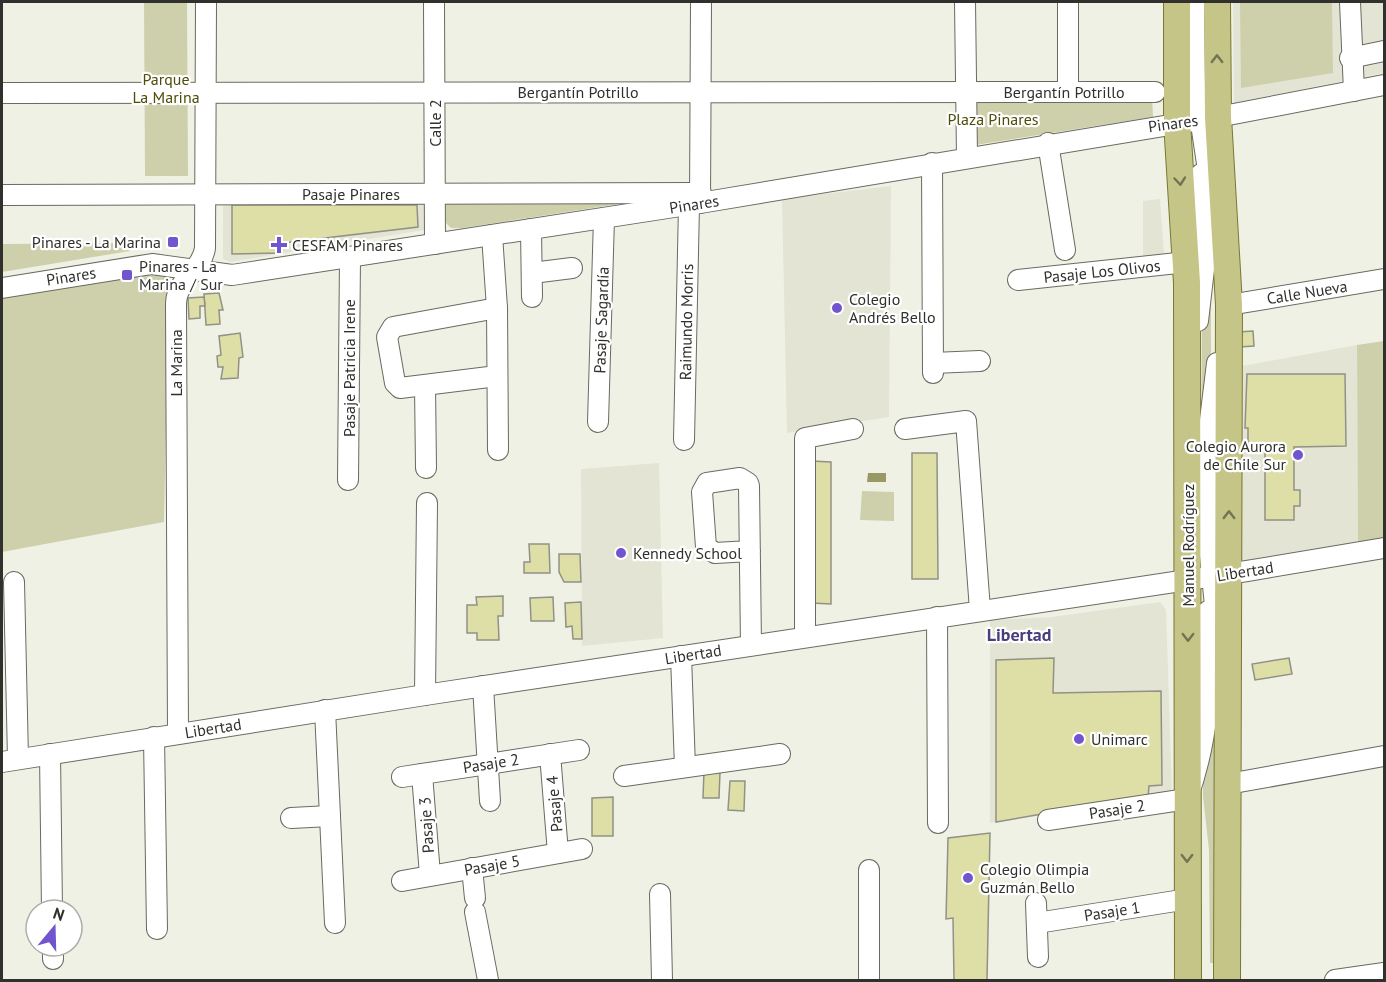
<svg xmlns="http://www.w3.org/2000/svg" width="1386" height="982" viewBox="0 0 1386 982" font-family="'PT Sans',sans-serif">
	<rect width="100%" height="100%" fill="#f0f1e5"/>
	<g fill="#e3e4d3">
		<path d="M 1233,2 L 1384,2 L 1384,73 L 1359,78 L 1344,77 L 1343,81 L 1234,103 Z"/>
		<path d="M 891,186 L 889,417 L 787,433 L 782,199 Z"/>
		<path d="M 223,199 L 424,200 L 424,230 L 230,262 L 223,259 Z"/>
		<path d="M 1160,199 L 1164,255 L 1143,257 L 1143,201 Z"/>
		<path d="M 1357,345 L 1358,543 L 1246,562 L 1240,558 L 1237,367 Z"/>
		<path d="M 659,463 L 663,638 L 582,646 L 581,469 Z"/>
		<path d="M 1160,602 L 1166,610 L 1172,794 L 990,823 L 990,620 L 1052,617 Z"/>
	</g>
	<g fill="#ced0ac">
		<path d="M 144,2 L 187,2 L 188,176 L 145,176 Z"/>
		<path d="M 1240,2 L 1332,2 L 1333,73 L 1241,88 Z"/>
		<path d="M 1152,96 L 1153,117 L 969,146 L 971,100 Z"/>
		<path d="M 664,197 L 462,228 L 451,228 L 446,223 L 445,198 Z"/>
		<path d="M 130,243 L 130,251 L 2,272 L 2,244 Z"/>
		<path d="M 1211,248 L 1211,392 L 1202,451 L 1202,318 Z"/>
		<path d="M 161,271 L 169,280 L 164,522 L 2,552 L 2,294 Z"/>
		<path d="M 1384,341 L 1384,538 L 1358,543 L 1357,345 Z"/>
		<path d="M 862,491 L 894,492 L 894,521 L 860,520 Z"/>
		<path d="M 1214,711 L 1214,963 L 1210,963 L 1209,850 L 1203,796 L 1203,773 Z"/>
	</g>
	<path fill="#999a63" d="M 868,473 L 886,473 L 886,482 L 867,482 Z"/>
	<g fill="#dedfa6" stroke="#919187" stroke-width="1.5">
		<path d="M 232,205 L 417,205 L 418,227 L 283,243 L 282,253 L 232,254 Z"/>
		<path d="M 219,293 L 223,310 L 219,310 L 220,324 L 206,325 L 204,294 Z"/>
		<path d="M 204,297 L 205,306 L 200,306 L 200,318 L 189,319 L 188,298 Z"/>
		<path d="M 1253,331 L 1254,346 L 1239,347 L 1238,332 Z"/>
		<path d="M 240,333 L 243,357 L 239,358 L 238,378 L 221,379 L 223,367 L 218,367 L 217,356 L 221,355 L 219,336 Z"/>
		<path d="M 1247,374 L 1345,374 L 1346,446 L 1294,447 L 1294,490 L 1300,490 L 1300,506 L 1294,506 L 1294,520 L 1265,520 L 1265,447 L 1248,447 L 1248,428 L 1245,428 Z"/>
		<path d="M 912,453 L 937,453 L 938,579 L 912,579 Z"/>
		<path d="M 811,461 L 831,462 L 831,604 L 811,603 Z"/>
		<path d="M 529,544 L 549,544 L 550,573 L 524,573 L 524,562 L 530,562 Z"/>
		<path d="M 559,554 L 580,554 L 581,582 L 564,582 L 559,572 Z"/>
		<path d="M 503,596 L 503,616 L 498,616 L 499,640 L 477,640 L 477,633 L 467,633 L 467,605 L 477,605 L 476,597 Z"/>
		<path d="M 553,597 L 554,621 L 531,621 L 530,598 Z"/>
		<path d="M 581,602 L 582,639 L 573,639 L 572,626 L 566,627 L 565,603 Z"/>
		<path d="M 1054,658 L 1053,693 L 1161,691 L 1162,785 L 1149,786 L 1148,798 L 1043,812 L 1042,814 L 996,822 L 996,660 Z"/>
		<path d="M 1289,658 L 1292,674 L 1255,680 L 1252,664 Z"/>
		<path d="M 704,771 L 720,772 L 719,798 L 703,798 Z"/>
		<path d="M 730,781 L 745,781 L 744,811 L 728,810 Z"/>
		<path d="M 613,797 L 613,836 L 592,836 L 592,798 Z"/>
		<path d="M 990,833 L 987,980 L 954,980 L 953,918 L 946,919 L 948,838 Z"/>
	</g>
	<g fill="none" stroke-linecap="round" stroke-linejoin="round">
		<g stroke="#696a60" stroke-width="22">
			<g id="minor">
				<path d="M 434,2 L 435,244"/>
				<path d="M 965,2 L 967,157"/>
				<path d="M 1068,2 L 1068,92"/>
				<path d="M 1194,2 L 1195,84 L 1211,190"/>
				<path d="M 1350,2 L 1354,91"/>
				<path d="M 1350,58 L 1384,51"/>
				<path d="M 2,93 L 1155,92"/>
				<path d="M 1048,143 L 1065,250"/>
				<path d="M 932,163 L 933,373"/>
				<path d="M 2,195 L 701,193"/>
				<path d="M 700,203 L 701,2"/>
				<path d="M 531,229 L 532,297"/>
				<path d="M 492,235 L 497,308 L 498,450"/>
				<path d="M 532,273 L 572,268"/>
				<path d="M 1018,280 L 1187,262"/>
				<path d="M 2,288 L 152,264 L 232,275 L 700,203 L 1218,117 L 1384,85"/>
				<path d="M 1229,305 L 1384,279"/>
				<path d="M 1198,321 L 1207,243 L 1201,174"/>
				<path d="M 933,363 L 980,361"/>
				<path d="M 497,376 L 400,388 L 395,383 L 387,337 L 393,327 L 497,308"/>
				<path d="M 425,386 L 426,468"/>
				<path d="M 598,422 L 604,218"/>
				<path d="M 905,429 L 966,421 L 980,610"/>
				<path d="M 684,440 L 689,205"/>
				<path d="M 348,480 L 350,257"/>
				<path d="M 750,551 L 715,553 L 706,547 L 702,492 L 707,483 L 740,478 L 748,483 L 749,486 L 751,645"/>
				<path d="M 14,582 L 18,759"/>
				<path d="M 937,617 L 938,823"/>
				<path d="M 1217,626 L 1206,515 L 1206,453 L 1217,363"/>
				<path d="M 805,637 L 805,438 L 853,429"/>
				<path d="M 681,656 L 685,767"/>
				<path d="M 483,686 L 490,801"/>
				<path d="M 425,695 L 427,503"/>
				<path d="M 325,710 L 335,923"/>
				<path d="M 178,733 L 176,303 C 177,279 202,270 205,248 L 206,2"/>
				<path d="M 154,737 L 157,929"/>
				<path d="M 50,754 L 52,910"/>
				<path d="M 550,754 L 558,853"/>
				<path d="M 2,762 L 425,695 L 1247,571 L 1384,548"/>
				<path d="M 422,774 L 430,875"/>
				<path d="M 624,776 L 780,754"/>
				<path d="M 402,777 L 579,750"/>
				<path d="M 1228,784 L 1384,756"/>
				<path d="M 291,818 L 330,816"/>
				<path d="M 1048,820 L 1187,799 C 1209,739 1213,674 1208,611"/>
				<path d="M 472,868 L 475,898"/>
				<path d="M 402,881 L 582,849"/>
				<path d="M 660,894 L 662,980"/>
				<path d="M 1036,903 L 1038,957"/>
				<path d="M 475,912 L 488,980"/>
				<path d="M 1037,923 L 1188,899"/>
				<path d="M 53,946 L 53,959"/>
				<path d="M 869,980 L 869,870"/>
				<path d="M 1335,980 L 1384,973"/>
			</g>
		</g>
		<g stroke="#787833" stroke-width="28">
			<g id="major">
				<path d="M 1177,2 L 1177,122 L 1187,283 L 1188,980"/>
				<path d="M 1217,2 L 1218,117 L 1229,305 L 1227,980"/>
			</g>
		</g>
		<use href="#minor" stroke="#fff" stroke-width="20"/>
		<use href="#major" stroke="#c5c587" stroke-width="26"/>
	</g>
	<defs><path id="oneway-chevron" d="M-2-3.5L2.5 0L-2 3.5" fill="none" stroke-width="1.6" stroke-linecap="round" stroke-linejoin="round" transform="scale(1.5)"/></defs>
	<g stroke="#737355">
		<use href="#oneway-chevron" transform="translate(1217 59) rotate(-90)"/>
		<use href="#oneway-chevron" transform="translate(1180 181) rotate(85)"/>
		<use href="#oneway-chevron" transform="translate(1229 515) rotate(-90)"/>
		<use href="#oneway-chevron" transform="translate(1188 637) rotate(90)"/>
		<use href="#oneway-chevron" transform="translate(1187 858) rotate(90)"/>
	</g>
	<g fill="#7055ce" stroke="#fff" stroke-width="2">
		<rect x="167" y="236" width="12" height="12" rx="3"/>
		<path d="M276 236h6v6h6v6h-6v6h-6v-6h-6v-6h6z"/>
		<rect x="121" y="269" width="12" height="12" rx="3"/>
		<circle cx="837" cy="308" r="6"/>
		<circle cx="1298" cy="455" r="6"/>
		<circle cx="621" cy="553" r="6"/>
		<circle cx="1079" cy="739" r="6"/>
		<circle cx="968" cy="878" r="6"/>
	</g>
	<g text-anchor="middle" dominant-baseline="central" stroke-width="4.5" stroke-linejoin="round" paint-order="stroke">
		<g font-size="16" fill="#4d4c08" stroke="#fff">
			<text x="166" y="79">Parque<tspan x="166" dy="18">La Marina</tspan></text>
			<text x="993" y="119">Plaza Pinares</text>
		</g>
		<g font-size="16" fill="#30302c" stroke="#fff">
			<text x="578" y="92">Bergantín Potrillo</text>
			<text x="1064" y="92">Bergantín Potrillo</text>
			<text transform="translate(435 123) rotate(-90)">Calle 2</text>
			<text transform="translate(1173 123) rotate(-8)">Pinares</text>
			<text x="351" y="194">Pasaje Pinares</text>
			<text transform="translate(694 204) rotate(-9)">Pinares</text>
			<text transform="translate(1102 271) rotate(-6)">Pasaje Los Olivos</text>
			<text transform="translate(71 276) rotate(-9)">Pinares</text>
			<text transform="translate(1307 292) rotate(-9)">Calle Nueva</text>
			<text transform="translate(601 320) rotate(-88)">Pasaje Sagardía</text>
			<text transform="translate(686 322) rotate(-89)">Raimundo Morris</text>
			<text transform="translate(176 363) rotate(-90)">La Marina</text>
			<text transform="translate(349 368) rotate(-90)">Pasaje Patricia Irene</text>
			<text transform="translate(1188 545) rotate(-90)">Manuel Rodríguez</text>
			<text transform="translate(1245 571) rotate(-9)">Libertad</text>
			<text transform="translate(693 654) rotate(-9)">Libertad</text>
			<text transform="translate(213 728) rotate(-9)">Libertad</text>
			<text transform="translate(491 763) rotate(-9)">Pasaje 2</text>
			<text transform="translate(554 804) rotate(-95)">Pasaje 4</text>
			<text transform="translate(1117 809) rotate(-9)">Pasaje 2</text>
			<text transform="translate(426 825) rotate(-94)">Pasaje 3</text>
			<text transform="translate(492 865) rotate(-10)">Pasaje 5</text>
			<text transform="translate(1112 911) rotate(-9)">Pasaje 1</text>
		</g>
		<g font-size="16" fill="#30302c" stroke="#fff" text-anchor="start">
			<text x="161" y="242" text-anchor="end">Pinares - La Marina</text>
			<text x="292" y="245">CESFAM Pinares</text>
			<text x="139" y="266">Pinares - La<tspan x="139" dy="18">Marina / Sur</tspan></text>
			<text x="849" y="299">Colegio<tspan x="849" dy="18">Andrés Bello</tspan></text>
			<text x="1286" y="446" text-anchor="end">Colegio Aurora<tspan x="1286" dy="18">de Chile Sur</tspan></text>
			<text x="633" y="553">Kennedy School</text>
			<text x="1091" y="739">Unimarc</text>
			<text x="980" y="869">Colegio Olimpia<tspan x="980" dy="18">Guzmán Bello</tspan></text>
		</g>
		<g font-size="18" font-weight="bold" fill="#493e7c" stroke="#fff">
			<text x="1019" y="634">Libertad</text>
		</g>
	</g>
	<rect width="1386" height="982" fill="none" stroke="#30302c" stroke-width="6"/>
	<g transform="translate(54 928) rotate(19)"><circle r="28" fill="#ffffff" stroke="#acacab" stroke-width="1.5"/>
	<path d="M0-4.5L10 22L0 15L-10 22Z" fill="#7055ce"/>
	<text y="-9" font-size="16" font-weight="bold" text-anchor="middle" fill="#30302c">N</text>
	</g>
</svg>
